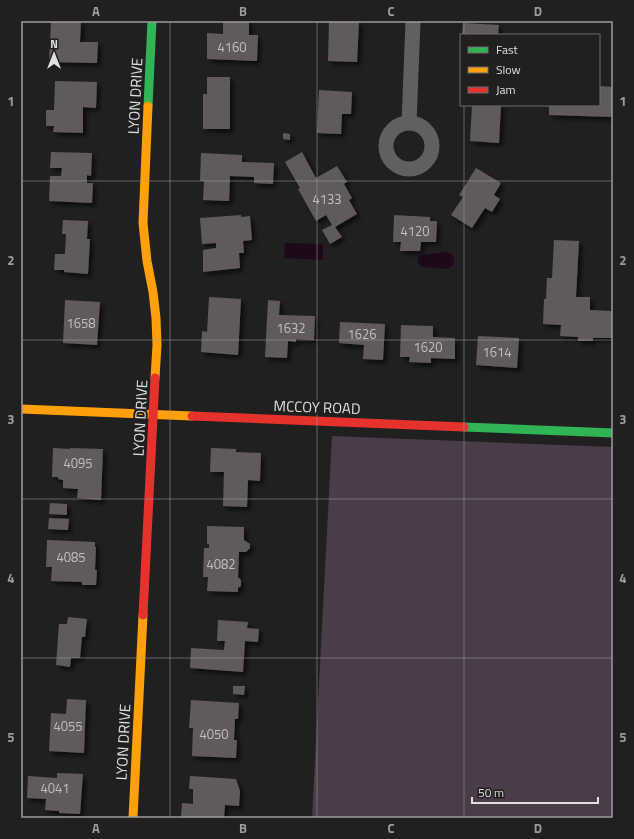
<svg xmlns="http://www.w3.org/2000/svg" width="634" height="839" viewBox="0 0 634 839" font-family="'Titillium Web',sans-serif">
	<defs>
		<filter id="shadow"><feDropShadow dx="3.5" dy="3.5" stdDeviation="2" flood-color="#0009"/></filter>
	</defs>
	<rect width="100%" height="100%" fill="#202020"/>
	<path fill="#4a3c49" d="M 332,436 L 613,447 L 613,818 L 312,818 Z"/>
	<g fill="#1c0a1b">
		<path d="M 285,243 L 323,244 L 323,260 L 284,258 Z"/>
		<path d="M 446,252 C 452,253 455,258 454,264 L 448,269 L 422,267 L 418,264 L 418,258 L 421,255 Z"/>
	</g>
	<g fill="#605a5f" filter="url(#shadow)">
		<path d="M 51,21 L 81,21 L 80,42 L 98,42 L 97,63 L 49,62 Z"/>
		<path d="M 223,21 L 249,21 L 249,35 L 258,35 L 257,61 L 207,59 L 207,33 L 223,34 Z"/>
		<path d="M 329,21 L 359,21 L 357,62 L 328,61 Z"/>
		<path d="M 463,23 L 499,25 L 498,34 L 462,35 Z"/>
		<path d="M 207,77 L 230,77 L 230,129 L 203,129 L 203,94 L 207,94 Z"/>
		<path d="M 55,81 L 97,82 L 96,108 L 83,107 L 83,133 L 53,132 L 54,126 L 46,126 L 46,110 L 54,110 Z"/>
		<path d="M 599,86 L 613,87 L 613,117 L 549,115 L 549,105 L 599,105 Z"/>
		<path d="M 319,90 L 352,92 L 351,114 L 342,114 L 341,134 L 317,133 Z"/>
		<path d="M 472,105 L 501,105 L 499,143 L 470,141 Z"/>
		<path d="M 283,133 L 290,134 L 290,140 L 283,139 Z"/>
		<path d="M 51,152 L 92,153 L 91,176 L 87,175 L 87,183 L 93,183 L 92,203 L 49,201 L 50,176 L 61,176 L 62,168 L 50,168 Z"/>
		<path d="M 302,152 L 316,178 L 337,166 L 347,182 L 344,184 L 352,198 L 349,200 L 357,214 L 335,227 L 342,237 L 330,244 L 322,230 L 332,225 L 326,215 L 316,221 L 298,189 L 300,188 L 285,162 Z"/>
		<path d="M 201,153 L 242,155 L 242,162 L 274,163 L 273,184 L 254,183 L 254,177 L 230,176 L 229,201 L 203,200 L 204,181 L 200,181 Z"/>
		<path d="M 476,168 L 501,183 L 494,195 L 500,199 L 492,212 L 485,208 L 472,228 L 451,215 L 463,197 L 459,195 Z"/>
		<path d="M 241,215 L 241,217 L 250,216 L 252,240 L 243,241 L 244,253 L 239,253 L 240,268 L 203,272 L 203,250 L 216,248 L 216,243 L 202,244 L 200,218 Z"/>
		<path d="M 394,215 L 430,217 L 430,221 L 437,221 L 436,242 L 421,242 L 420,251 L 400,251 L 401,242 L 393,242 Z"/>
		<path d="M 63,220 L 88,221 L 87,239 L 90,239 L 88,274 L 64,272 L 64,270 L 54,270 L 55,254 L 65,254 L 66,234 L 62,234 Z"/>
		<path d="M 554,240 L 579,241 L 576,297 L 590,297 L 590,310 L 613,311 L 613,338 L 593,338 L 593,341 L 578,341 L 578,337 L 560,336 L 561,325 L 543,324 L 544,299 L 546,299 L 547,278 L 552,278 Z"/>
		<path d="M 209,297 L 241,299 L 238,355 L 201,352 L 202,331 L 207,332 Z"/>
		<path d="M 65,300 L 100,302 L 97,345 L 63,343 Z"/>
		<path d="M 268,300 L 280,301 L 279,315 L 315,316 L 314,340 L 296,339 L 296,342 L 288,341 L 287,358 L 265,357 Z"/>
		<path d="M 340,322 L 385,324 L 383,360 L 363,359 L 364,345 L 339,343 Z"/>
		<path d="M 401,325 L 433,326 L 433,337 L 455,338 L 455,359 L 431,358 L 431,363 L 409,362 L 410,357 L 400,357 Z"/>
		<path d="M 478,336 L 519,338 L 517,368 L 476,365 Z"/>
		<path d="M 53,448 L 70,449 L 70,448 L 103,449 L 101,500 L 77,498 L 78,489 L 63,488 L 63,480 L 58,479 L 58,477 L 52,477 Z"/>
		<path d="M 211,448 L 236,449 L 236,452 L 261,453 L 260,481 L 248,480 L 247,507 L 223,506 L 224,472 L 210,472 Z"/>
		<path d="M 50,503 L 67,504 L 67,515 L 49,514 Z"/>
		<path d="M 49,518 L 69,519 L 68,530 L 48,529 Z"/>
		<path d="M 207,526 L 244,527 L 244,540 L 250,544 L 250,548 L 246,552 L 239,552 L 238,577 L 241,580 L 241,586 L 238,588 L 238,592 L 207,591 L 208,577 L 203,577 L 204,548 L 209,548 L 209,544 L 207,544 Z"/>
		<path d="M 47,540 L 95,542 L 95,547 L 96,547 L 95,570 L 97,570 L 96,585 L 82,585 L 82,582 L 51,581 L 52,567 L 46,567 Z"/>
		<path d="M 68,617 L 87,619 L 85,637 L 82,637 L 80,658 L 71,658 L 70,667 L 56,665 L 59,624 L 67,624 Z"/>
		<path d="M 218,620 L 248,622 L 247,628 L 259,629 L 258,642 L 245,641 L 243,672 L 190,668 L 191,648 L 224,650 L 225,641 L 217,641 Z"/>
		<path d="M 233,686 L 245,686 L 244,695 L 233,694 Z"/>
		<path d="M 67,699 L 86,700 L 84,753 L 49,751 L 51,713 L 66,714 Z"/>
		<path d="M 191,700 L 239,703 L 238,719 L 235,719 L 234,740 L 237,740 L 236,758 L 192,756 L 193,728 L 189,728 Z"/>
		<path d="M 57,773 L 83,774 L 80,814 L 59,813 L 59,811 L 45,810 L 46,799 L 27,798 L 28,776 L 57,778 Z"/>
		<path d="M 190,776 L 236,779 L 240,791 L 239,806 L 225,805 L 224,818 L 181,818 L 182,803 L 193,804 L 193,789 L 189,789 Z"/>
	</g>
	<g fill="none" stroke-linecap="round" stroke-linejoin="round">
		<g stroke="#606060" stroke-width="15">
			<path d="M 409,123 L 413,21"/>
			<circle cx="409" cy="146" r="23"/>
		</g>
		<g stroke="#30b455" stroke-width="9">
			<path d="M 148,106 L 152,21"/>
			<path d="M 464,427 L 613,433"/>
		</g>
		<g stroke="#ff9f0a" stroke-width="9">
			<path d="M 148,106 L 143,223 L 147,261 L 153,292 L 156,318 L 157,345 L 155,378"/>
			<path d="M 21,409 L 192,416"/>
			<path d="M 133,818 L 143,615"/>
		</g>
		<g stroke="#e5322d" stroke-width="9">
			<path d="M 192,416 L 464,427"/>
			<path d="M 143,615 L 155,378"/>
		</g>
	</g>
	<path fill="none" stroke="#9d9c9d" stroke-width="1" stroke-opacity="0.55" d="M 170,21 L 170,818M 317,21 L 317,818M 464,21 L 464,35M 464,105 L 464,818M 21,181 L 613,181M 21,340 L 613,340M 21,499 L 613,499M 21,658 L 613,658"/>
	<g text-anchor="middle" dominant-baseline="central" stroke-width="4" stroke-linejoin="round" paint-order="stroke">
		<g font-size="13" fill="#c0bec0">
			<text x="232" y="47">4160</text>
			<text x="327" y="199">4133</text>
			<text x="415" y="231">4120</text>
			<text x="81" y="323">1658</text>
			<text x="291" y="328">1632</text>
			<text x="362" y="334">1626</text>
			<text x="428" y="347">1620</text>
			<text x="497" y="352">1614</text>
			<text x="78" y="463">4095</text>
			<text x="71" y="557">4085</text>
			<text x="221" y="564">4082</text>
			<text x="68" y="726">4055</text>
			<text x="214" y="734">4050</text>
			<text x="55" y="788">4041</text>
		</g>
		<g font-size="15" fill="#e0dfe0" stroke="#211f20">
			<text transform="translate(135 96) rotate(-87)">LYON DRIVE</text>
			<text transform="translate(317 407) rotate(2)">MCCOY ROAD</text>
			<text transform="translate(140 418) rotate(-87)">LYON DRIVE</text>
			<text transform="translate(123 742) rotate(-87)">LYON DRIVE</text>
		</g>
	</g>
	<rect width="634" height="839" fill="none" stroke="#211f20" stroke-width="44"/>
	<rect x="460" y="34" width="140" height="72" fill="#211f20" stroke="#6d6c6d"/>
	<rect x="468" y="47" width="20" height="6" fill="#30b455" stroke="#6d6c6d"/>
	<text x="496" y="54" font-size="12" fill="#e0dfe0">Fast</text>
	<rect x="468" y="67" width="20" height="6" fill="#ff9f0a" stroke="#6d6c6d"/>
	<text x="496" y="74" font-size="12" fill="#e0dfe0">Slow</text>
	<rect x="468" y="87" width="20" height="6" fill="#e5322d" stroke="#6d6c6d"/>
	<text x="496" y="94" font-size="12" fill="#e0dfe0">Jam</text>
	<g transform="translate(54 54)" stroke="#211f20" stroke-width="3" paint-order="stroke">
	<path d="M0-3L7 15L0 10L-7 15Z" fill="#e0dfe0"/>
	<text y="-6" font-size="11" font-weight="bold" text-anchor="middle" fill="#e0dfe0">N</text>
	</g>
	<path d="M472 797v6h126v-6" fill="none" stroke="#e0dfe0" stroke-width="2"/>
	<text x="478" y="797" font-size="12" fill="#e0dfe0" stroke="#211f20" stroke-width="3" paint-order="stroke">50 m</text>
	<rect x="22" y="22" width="590" height="795" fill="none" stroke="#9d9c9d" stroke-width="1.5"/>
	<g font-size="13" text-anchor="middle" font-weight="bold" fill="#9d9c9d">
		<text x="96" y="16">A</text>
		<text x="243" y="16">B</text>
		<text x="391" y="16">C</text>
		<text x="538" y="16">D</text>
		<text x="11" y="106">1</text>
		<text x="623" y="106">1</text>
		<text x="11" y="265">2</text>
		<text x="623" y="265">2</text>
		<text x="11" y="424">3</text>
		<text x="623" y="424">3</text>
		<text x="11" y="583">4</text>
		<text x="623" y="583">4</text>
		<text x="11" y="742">5</text>
		<text x="623" y="742">5</text>
		<text x="96" y="833">A</text>
		<text x="243" y="833">B</text>
		<text x="391" y="833">C</text>
		<text x="538" y="833">D</text>
	</g>
</svg>
